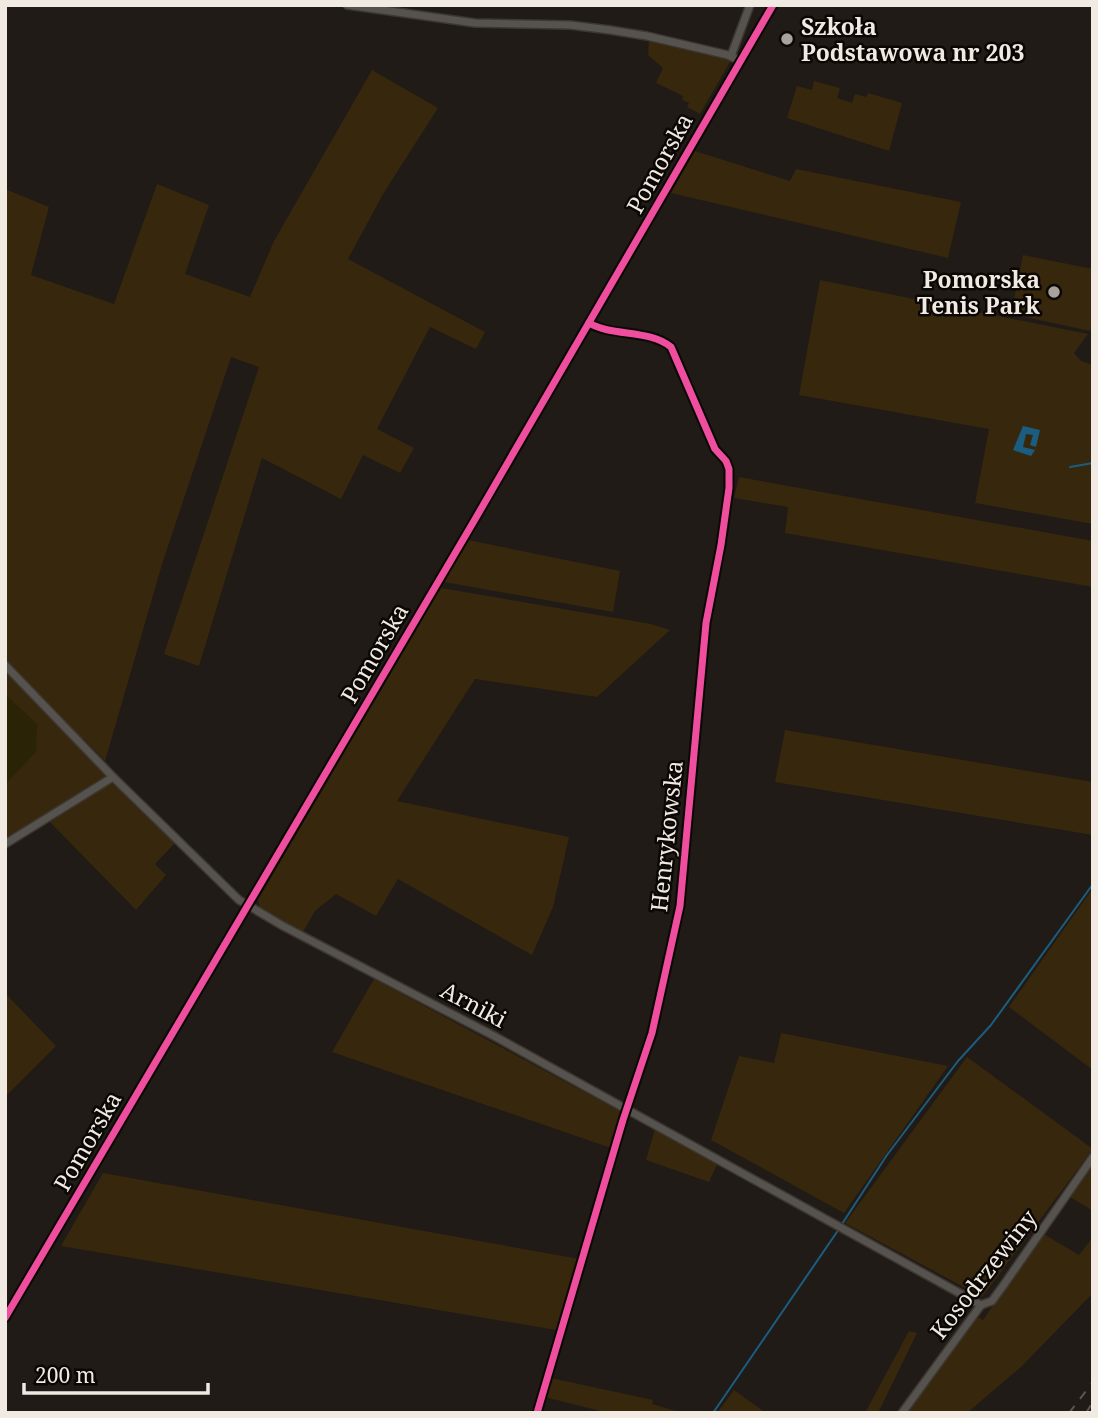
<svg xmlns="http://www.w3.org/2000/svg" width="1098" height="1418" viewBox="0 0 1098 1418" font-family="'Noto Serif',serif">
	<rect width="100%" height="100%" fill="#201b16"/>
	<g fill="#37270d">
		<path d="M 655,40 L 727,57 L 731,60 L 700,114 L 687,107 L 689,103 L 682,100 L 683,96 L 656,83 L 663,68 L 648,55 L 649,41 Z"/>
		<path d="M 372,70 L 438,108 L 383,194 L 348,259 L 485,332 L 476,349 L 430,327 L 377,429 L 414,448 L 400,473 L 363,455 L 341,499 L 262,458 L 199,666 L 164,654 L 259,367 L 231,357 L 163,561 L 105,761 L 84,739 L 82,743 L 177,841 L 155,864 L 166,875 L 136,910 L 47,819 L 5,842 L 5,189 L 49,207 L 31,275 L 114,304 L 157,184 L 209,205 L 185,274 L 250,297 L 274,241 Z"/>
		<path d="M 814,81 L 840,88 L 837,98 L 852,103 L 855,94 L 866,97 L 868,93 L 902,103 L 889,151 L 787,118 L 797,86 L 812,90 Z"/>
		<path d="M 695,151 L 790,181 L 796,169 L 961,202 L 948,258 L 671,193 Z"/>
		<path d="M 1023,255 L 1093,269 L 1093,326 L 1090,331 L 1011,314 Z"/>
		<path d="M 820,280 L 1088,334 L 1074,353 L 1081,361 L 1093,365 L 1093,524 L 975,503 L 989,429 L 799,395 Z"/>
		<path d="M 739,477 L 1093,541 L 1093,587 L 785,533 L 788,507 L 734,498 Z"/>
		<path d="M 468,540 L 620,571 L 613,612 L 444,582 Z"/>
		<path d="M 441,588 L 651,624 L 670,630 L 597,697 L 475,679 L 397,801 L 569,837 L 553,907 L 532,955 L 398,879 L 376,916 L 336,894 L 315,911 L 303,932 L 260,908 L 258,900 Z"/>
		<path d="M 785,730 L 1093,782 L 1093,835 L 775,782 Z"/>
		<path d="M 1093,888 L 1093,1070 L 1009,1007 Z"/>
		<path d="M 374,979 L 620,1111 L 621,1116 L 611,1148 L 332,1052 Z"/>
		<path d="M 5,993 L 56,1046 L 5,1097 Z"/>
		<path d="M 781,1033 L 948,1066 L 844,1213 L 711,1140 L 739,1056 L 774,1063 Z"/>
		<path d="M 967,1057 L 1093,1149 L 982,1297 L 845,1223 Z"/>
		<path d="M 655,1129 L 718,1162 L 709,1182 L 646,1160 Z"/>
		<path d="M 1093,1165 L 1093,1211 L 1070,1197 Z"/>
		<path d="M 103,1173 L 579,1259 L 556,1330 L 61,1246 Z"/>
		<path d="M 1042,1233 L 1079,1255 L 1093,1237 L 1093,1293 L 1022,1366 L 967,1413 L 902,1413 L 969,1320 L 980,1318 L 983,1320 Z"/>
		<path d="M 909,1331 L 917,1333 L 878,1413 L 865,1413 Z"/>
		<path d="M 551,1378 L 653,1400 L 652,1404 L 683,1413 L 609,1413 L 545,1397 Z"/>
		<path d="M 734,1390 L 766,1413 L 717,1413 Z"/>
	</g>
	<path fill="#2b2306" d="M 5,694 L 37,724 L 36,752 L 5,785 Z"/>
	<path fill="#1b5d81" d="M 1023,426 L 1040,430 L 1036,447 L 1030,445 L 1033,435 L 1026,434 L 1023,447 L 1035,450 L 1031,456 L 1013,450 Z"/>
	<g fill="none" stroke-linecap="round" stroke-linejoin="round">
		<g stroke="#1b5d81" stroke-width="2">
			<path d="M 1070,467 L 1093,463"/>
			<path d="M 842,1224 L 887,1155 L 958,1061 L 991,1025 L 1093,884"/>
			<path d="M 713,1413 L 839,1229"/>
		</g>
		<g stroke="#3c3733" stroke-width="10">
			<g id="minor">
				<path d="M 347,5 L 475,23 L 570,25 L 610,30 L 647,36 L 728,55 L 740,61"/>
				<path d="M 731,56 L 750,5"/>
				<path d="M 5,665 L 113,777 L 239,900 L 283,926 L 494,1036 L 981,1305"/>
				<path d="M 5,844 L 113,777"/>
				<path d="M 5,1318 L 474,521 L 773,5"/>
				<path d="M 537,1413 L 623,1120 L 652,1033 L 680,906 L 706,623 L 721,545 L 729,488 L 729,469 L 726,461 L 715,449 L 671,347 C 649,329 613,337 589,323"/>
				<path d="M 902,1413 L 981,1305 L 992,1301 L 1003,1286 L 1093,1157"/>
			</g>
		</g>
		<use href="#minor" stroke="#56524d" stroke-width="7"/>
		<g stroke="#5b5652" stroke-width="2" stroke-dasharray="9 9" stroke-linecap="butt">
			<path d="M 1069,1413 L 1093,1382"/>
			<path d="M 1086,1413 L 1093,1402"/>
		</g>
		<g stroke="#0b0704" stroke-width="11">
			<g id="cycleway">
				<path d="M 5,1318 L 474,521 L 773,5"/>
				<path d="M 537,1413 L 623,1120 L 652,1033 L 680,906 L 706,623 L 721,545 L 729,488 L 729,469 L 726,461 L 715,449 L 671,347 C 649,329 613,337 589,323"/>
			</g>
		</g>
		<use href="#cycleway" stroke="#ef4d9e" stroke-width="7"/>
	</g>
	<g fill="#a7a29b" stroke="#0b0704" stroke-width="2.5">
		<circle cx="787" cy="39" r="7"/>
		<circle cx="1054" cy="292" r="7"/>
	</g>
	<g text-anchor="middle" dominant-baseline="central" stroke-width="5" stroke-linejoin="round" paint-order="stroke">
		<g font-size="23" font-weight="bold" fill="#f0eae2" stroke="#0b0704" text-anchor="start">
			<text x="801" y="26">Szkoła<tspan x="801" dy="26">Podstawowa nr 203</tspan></text>
			<text x="1040" y="279" text-anchor="end">Pomorska<tspan x="1040" dy="26">Tenis Park</tspan></text>
		</g>
		<g font-size="23" fill="#f0eae2" stroke="#0b0704">
			<text transform="translate(659 163) rotate(-61)">Pomorska</text>
			<text transform="translate(374 653) rotate(-60)">Pomorska</text>
			<text transform="translate(666 836) rotate(-84)">Henrykowska</text>
			<text transform="translate(474 1004) rotate(28)">Arniki</text>
			<text transform="translate(87 1141) rotate(-60)">Pomorska</text>
			<text transform="translate(983 1274) rotate(-52)">Kosodrzewiny</text>
		</g>
	</g>
	<rect width="1098" height="1418" fill="none" stroke="#f0eae2" stroke-width="14"/>
	<path d="M24 1383v10h184v-10" fill="none" stroke="#f0eae2" stroke-width="3.5"/>
	<text x="35" y="1383" font-size="21" fill="#f0eae2" stroke="#0b0704" stroke-width="5" paint-order="stroke">200 m</text>
</svg>
